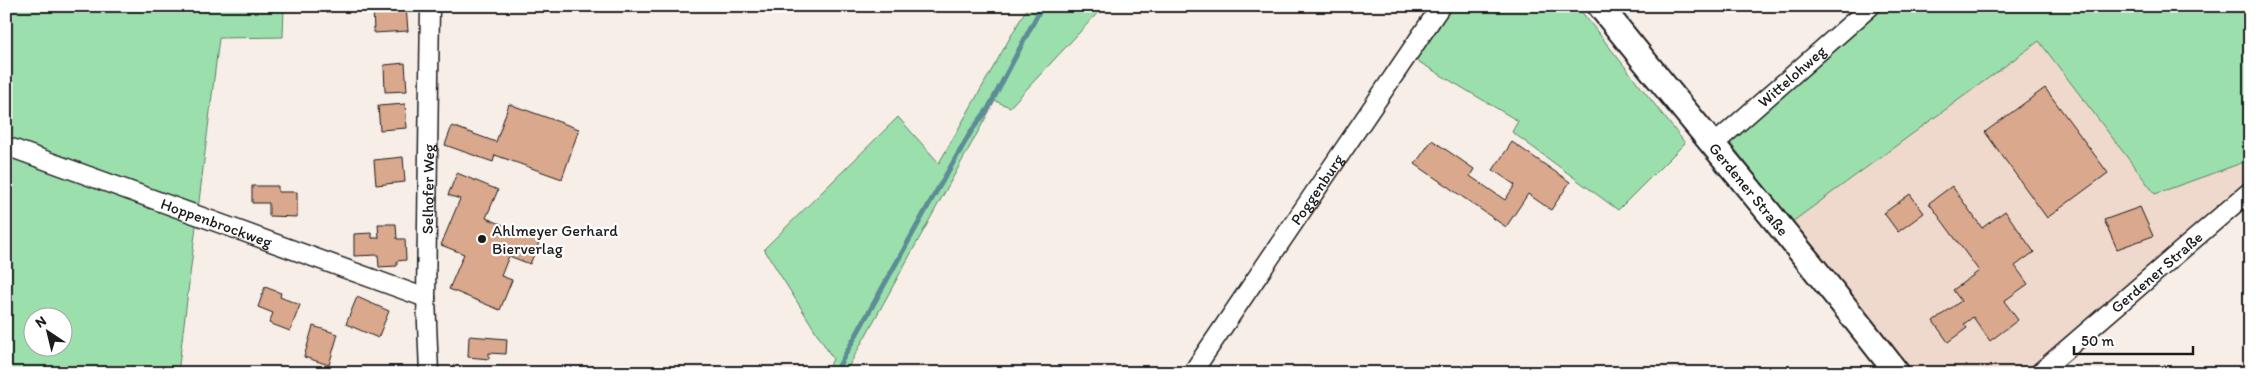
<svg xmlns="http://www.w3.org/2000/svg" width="2256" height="379" viewBox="0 0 2256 379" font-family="Itim,sans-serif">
	<rect width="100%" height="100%" fill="#f8eee8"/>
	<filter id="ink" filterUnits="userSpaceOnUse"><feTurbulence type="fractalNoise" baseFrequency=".02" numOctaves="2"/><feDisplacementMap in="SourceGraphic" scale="10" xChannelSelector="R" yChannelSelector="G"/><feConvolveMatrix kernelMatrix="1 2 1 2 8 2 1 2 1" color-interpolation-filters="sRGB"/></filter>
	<g filter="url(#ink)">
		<path fill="#efd9cc" d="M 2039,41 L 2155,193 L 2250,160 L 2250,176 L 2027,373 L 1912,373 L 1792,222 Z"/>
		<g fill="#9be0ac" stroke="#5c7e64" fill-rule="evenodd">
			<path d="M 6,6 L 284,6 L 283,37 L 219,38 L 178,373 L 6,373 ZM 32,316 L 62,316 L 62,346 L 32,346 Z"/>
			<path d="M 1028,6 L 1104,6 L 1010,107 L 995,101 L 845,373 L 826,373 L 833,359 L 764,249 L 898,117 L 939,163 Z"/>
			<path d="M 1452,6 L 1577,6 L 1685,143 L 1618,210 L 1512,132 L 1518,121 L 1414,59 Z"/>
			<path d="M 1876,6 L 2250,6 L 2250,160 L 2155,194 L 2039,41 L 1792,222 L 1724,135 Z"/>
		</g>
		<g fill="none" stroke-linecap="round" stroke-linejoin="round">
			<path stroke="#5d8c96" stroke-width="5" d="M 835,373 L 932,199 L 972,130 L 988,109 L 1042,6"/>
		</g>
		<g fill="#daa88c" stroke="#1c1c1c">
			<path d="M 373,6 L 406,6 L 408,31 L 374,33 Z"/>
			<path d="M 405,63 L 407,91 L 385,92 L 384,65 Z"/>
			<path d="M 2045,88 L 2108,173 L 2047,218 L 1985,132 Z"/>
			<path d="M 405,104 L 407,128 L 380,130 L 378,106 Z"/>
			<path d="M 509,104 L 579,129 L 562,179 L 495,155 L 493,162 L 445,145 L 452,126 L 496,142 Z"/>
			<path d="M 1432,140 L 1474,169 L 1470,176 L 1505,200 L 1515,185 L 1493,170 L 1512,142 L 1570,182 L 1551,210 L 1528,194 L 1506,227 L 1415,164 Z"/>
			<path d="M 403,157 L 405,182 L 376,185 L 374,160 Z"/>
			<path d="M 457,173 L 498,190 L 486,218 L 540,240 L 530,264 L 509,256 L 501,276 L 512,280 L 500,310 L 449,289 L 464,254 L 441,245 L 460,199 L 448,195 Z"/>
			<path d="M 252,186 L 278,186 L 278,192 L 297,192 L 297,217 L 269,216 L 269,203 L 252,203 Z"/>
			<path d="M 1952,186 L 1982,228 L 2005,211 L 2034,252 L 2015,266 L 2028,284 L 2004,301 L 2018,320 L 1990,341 L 1973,317 L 1964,324 L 1967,328 L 1948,342 L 1933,321 L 1961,301 L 1953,290 L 1979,271 L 1929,203 Z"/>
			<path d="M 1910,194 L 1924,213 L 1898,232 L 1884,213 Z"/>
			<path d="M 2140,207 L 2153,236 L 2117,249 L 2104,220 Z"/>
			<path d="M 378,224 L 396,224 L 397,239 L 405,239 L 406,260 L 397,261 L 397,266 L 379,267 L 378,255 L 354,256 L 354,234 L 372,233 L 372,238 L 379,238 Z"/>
			<path d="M 265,287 L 281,293 L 280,297 L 300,305 L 290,331 L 269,323 L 273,313 L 258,307 Z"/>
			<path d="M 357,297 L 389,311 L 378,338 L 346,324 Z"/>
			<path d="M 313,326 L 338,334 L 329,365 L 304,357 Z"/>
			<path d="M 469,336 L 507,339 L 506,354 L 489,353 L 489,359 L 468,357 Z"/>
			<path d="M 594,367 L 594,373 L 553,373 L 553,372 Z"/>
		</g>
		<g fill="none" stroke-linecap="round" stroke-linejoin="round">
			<g stroke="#1c1c1c" stroke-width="21">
				<g id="minor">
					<path id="s1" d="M 6,146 L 426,298"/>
					<path id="s2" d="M 1712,146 L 1871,6"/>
					<path id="s3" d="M 429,373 L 426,298 L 430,6"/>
					<path id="s4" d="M 1192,373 L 1441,6"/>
					<path id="s5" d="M 2039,373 L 2250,191"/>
				</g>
			</g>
			<g stroke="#1c1c1c" stroke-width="28">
				<g id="secondary">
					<path id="s6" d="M 1600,6 C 1698,129 1801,248 1897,373"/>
				</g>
			</g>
			<use href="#minor" stroke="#fff" stroke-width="18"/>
			<use href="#secondary" stroke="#fff" stroke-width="24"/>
		</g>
	</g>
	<circle fill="#1c1c1c" stroke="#fff" stroke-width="2" cx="482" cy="239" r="5"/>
	<g text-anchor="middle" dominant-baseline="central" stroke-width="4.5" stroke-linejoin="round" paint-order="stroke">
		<g font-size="16" fill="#1c1c1c" stroke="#fff">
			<text stroke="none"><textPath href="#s2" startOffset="106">Wittelohweg</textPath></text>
			<text stroke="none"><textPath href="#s6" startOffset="236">Gerdener Straße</textPath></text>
			<text stroke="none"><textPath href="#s3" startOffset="184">Selhofer Weg</textPath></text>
			<text stroke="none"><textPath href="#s4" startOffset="222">Poggenburg</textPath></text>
			<text stroke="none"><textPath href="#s1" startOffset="224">Hoppenbrockweg</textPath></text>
			<text stroke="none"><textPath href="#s5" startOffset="155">Gerdener Straße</textPath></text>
		</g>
		<g font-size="16" fill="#1c1c1c" stroke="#fff" text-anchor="start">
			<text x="492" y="230">Ahlmeyer Gerhard<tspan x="492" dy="18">Bierverlag</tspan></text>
		</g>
	</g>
	<rect width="2256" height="379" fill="none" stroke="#fff" stroke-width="25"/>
	<rect x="12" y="12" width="2231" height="354" fill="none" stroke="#1c1c1c" stroke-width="2" filter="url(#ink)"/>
	<g transform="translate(48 332) rotate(325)"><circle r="24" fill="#ffffff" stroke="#a4a4a4"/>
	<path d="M0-4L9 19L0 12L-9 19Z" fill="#1c1c1c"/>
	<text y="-8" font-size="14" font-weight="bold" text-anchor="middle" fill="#1c1c1c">N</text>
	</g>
	<path d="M2074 346v8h119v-8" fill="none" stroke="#1c1c1c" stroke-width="2.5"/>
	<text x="2081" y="346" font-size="15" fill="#1c1c1c" stroke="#ffffff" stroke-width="4" paint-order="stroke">50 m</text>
</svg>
